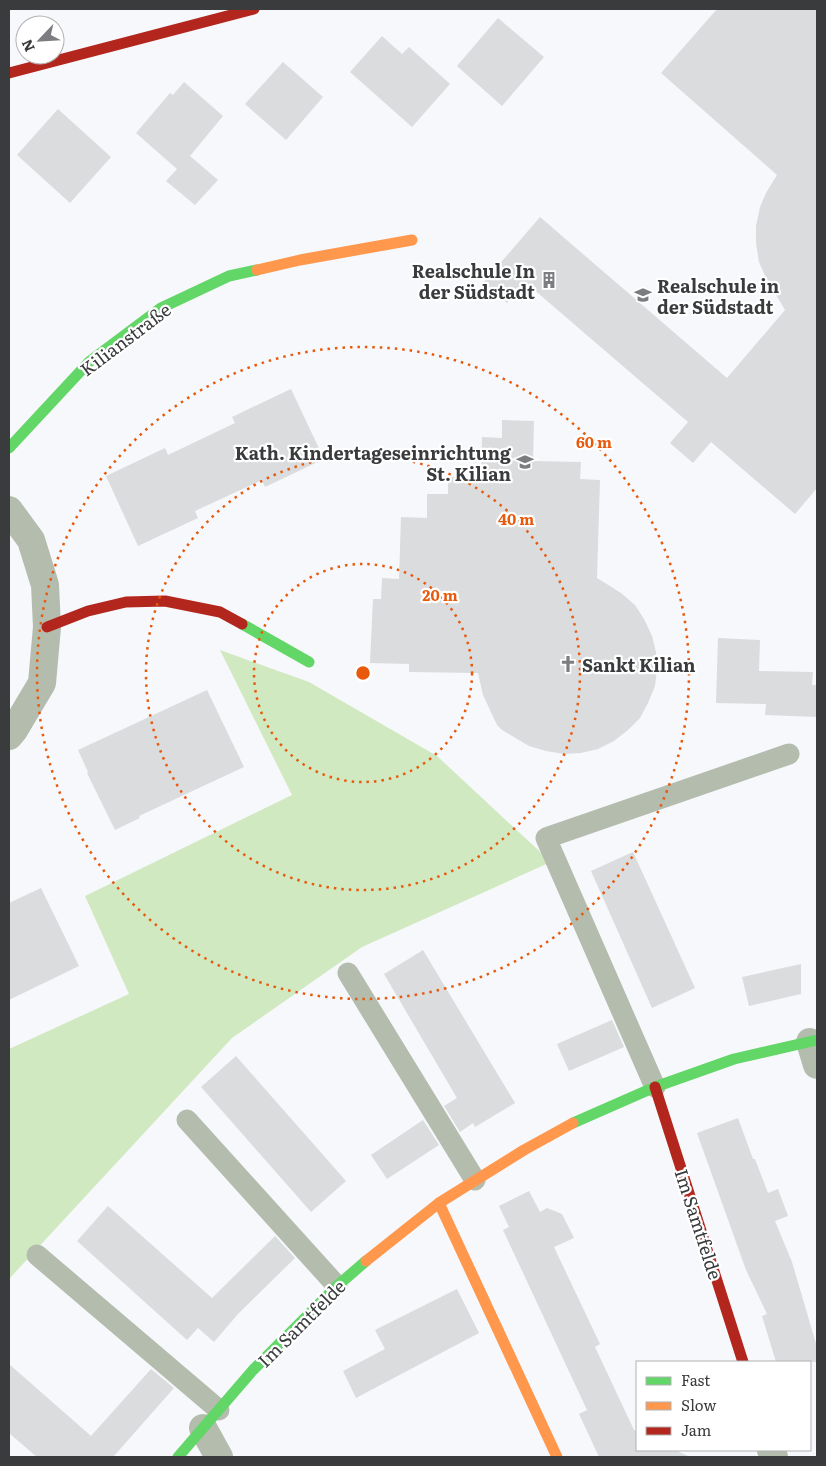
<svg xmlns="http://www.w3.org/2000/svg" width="826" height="1466" viewBox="0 0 826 1466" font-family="Literata,serif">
	<rect width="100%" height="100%" fill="#f6f8fb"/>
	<path fill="#d1e9c0" d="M 220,650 L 309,682 L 437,756 L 551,862 L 362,947 L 232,1038 L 9,1279 L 9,1049 L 129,994 L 85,896 L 292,795 Z"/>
	<g fill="#dadcde">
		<path d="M 717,9 L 817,9 L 817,488 L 795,514 L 711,442 L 693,463 L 670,443 L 688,422 L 525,282 L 507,303 L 484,282 L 540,217 L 727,378 L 785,310 L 766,278 L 759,262 L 756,243 L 756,226 L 760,207 L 766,193 L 777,175 L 661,73 Z"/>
		<path d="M 498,18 L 544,57 L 502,106 L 457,66 Z"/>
		<path d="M 382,36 L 402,54 L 409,47 L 450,84 L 412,127 L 350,72 Z"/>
		<path d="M 283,62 L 323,97 L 286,140 L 245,104 Z"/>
		<path d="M 184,82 L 223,116 L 190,156 L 218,180 L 195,205 L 166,181 L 177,169 L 136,133 L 170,93 L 173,95 Z"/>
		<path d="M 58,109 L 111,157 L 70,203 L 17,155 Z"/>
		<path d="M 291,389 L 324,459 L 265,487 L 262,480 L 195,511 L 198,518 L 138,546 L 106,476 L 165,448 L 168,455 L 235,423 L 232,417 Z"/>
		<path d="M 502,420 L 534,421 L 533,461 L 581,462 L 580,479 L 600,480 L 597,578 L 621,593 L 635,605 L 644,619 L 652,636 L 656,652 L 657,669 L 655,686 L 648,703 L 640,718 L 628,730 L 614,741 L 598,749 L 581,753 L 564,754 L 546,751 L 529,746 L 502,730 L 497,725 L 483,695 L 478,673 L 409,672 L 409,664 L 370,663 L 373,599 L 381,599 L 382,578 L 399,579 L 401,517 L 427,518 L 427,494 L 448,494 L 448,477 L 481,478 L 482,437 L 502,438 Z"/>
		<path d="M 718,638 L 760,640 L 759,671 L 813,672 L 812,685 L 817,685 L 817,717 L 765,715 L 766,704 L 716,703 Z"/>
		<path d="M 207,690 L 244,767 L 139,816 L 140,818 L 115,830 L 87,773 L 88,772 L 78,750 Z"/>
		<path d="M 633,852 L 695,988 L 652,1008 L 591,871 Z"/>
		<path d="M 41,888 L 79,966 L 9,1000 L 9,903 Z"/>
		<path d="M 423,950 L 515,1103 L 475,1127 L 473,1123 L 460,1132 L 444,1106 L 457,1098 L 384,974 Z"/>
		<path d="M 801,964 L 801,994 L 749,1006 L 742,977 Z"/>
		<path d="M 612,1020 L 624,1047 L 569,1071 L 557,1044 Z"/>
		<path d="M 236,1056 L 346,1181 L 311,1212 L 201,1087 Z"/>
		<path d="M 738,1118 L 753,1159 L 755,1159 L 768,1193 L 778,1189 L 788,1216 L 775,1221 L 792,1262 L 817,1347 L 817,1362 L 776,1362 L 762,1316 L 767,1314 L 746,1270 L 697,1133 Z"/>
		<path d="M 423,1120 L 439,1145 L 387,1179 L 371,1155 Z"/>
		<path d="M 529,1191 L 540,1212 L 547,1208 L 562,1214 L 574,1238 L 554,1247 L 600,1344 L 595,1347 L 634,1430 L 637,1431 L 637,1450 L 675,1450 L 690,1457 L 599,1457 L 579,1414 L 587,1410 L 503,1230 L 509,1227 L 499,1206 Z"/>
		<path d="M 108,1206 L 212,1298 L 275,1236 L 295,1258 L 238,1314 L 214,1342 L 198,1328 L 187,1340 L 77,1241 Z"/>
		<path d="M 457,1289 L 479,1333 L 356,1398 L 343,1371 L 385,1349 L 375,1330 Z"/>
		<path d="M 9,1364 L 91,1436 L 151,1369 L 174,1388 L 114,1456 L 115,1457 L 37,1457 L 9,1433 Z"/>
	</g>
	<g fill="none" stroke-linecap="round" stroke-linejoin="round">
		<g stroke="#b4bcae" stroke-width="21">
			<path d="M 348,973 L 475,1180"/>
			<path d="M 655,1087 L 546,838 L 789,754"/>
			<path d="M 187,1120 L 337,1286"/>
			<path d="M 37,1255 L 219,1410"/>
		</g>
		<g stroke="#b4bcae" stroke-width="28">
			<path d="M 9,510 L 31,540 L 45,585 L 47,627 L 42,683 L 14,730 L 9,736"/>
			<path d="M 810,1042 L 817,1065"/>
			<path d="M 203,1428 L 219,1457"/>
			<path d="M 771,1450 L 774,1457"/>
		</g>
		<g stroke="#63d668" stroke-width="11">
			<path d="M 9,448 L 89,362 L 161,308 L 229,276 L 257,270"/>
			<path d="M 242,624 L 309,662"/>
			<path d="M 573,1123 L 655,1087 L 734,1059 L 817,1040"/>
			<path d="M 178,1457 L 253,1370 L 337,1286 L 366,1261"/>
		</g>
		<g stroke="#ff974d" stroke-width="11">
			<path d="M 257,270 L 300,260 L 412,240"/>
			<path d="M 439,1203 L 557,1457"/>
			<path d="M 366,1261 L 439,1203 L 524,1150 L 573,1123"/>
		</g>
		<g stroke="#b3261e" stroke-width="11">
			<path d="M 9,73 L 254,9"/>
			<path d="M 47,627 L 88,611 L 126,602 L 165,601 L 220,612 L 242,624"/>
			<path d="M 655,1087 L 743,1362"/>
		</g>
	</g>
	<g fill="none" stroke="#e8590c" stroke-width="2.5" stroke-dasharray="2.5 5">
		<circle cx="363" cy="673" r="109"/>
		<circle cx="363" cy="673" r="217"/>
		<circle cx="363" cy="673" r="326"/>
	</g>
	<defs>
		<g id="building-bare" transform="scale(1.35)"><path d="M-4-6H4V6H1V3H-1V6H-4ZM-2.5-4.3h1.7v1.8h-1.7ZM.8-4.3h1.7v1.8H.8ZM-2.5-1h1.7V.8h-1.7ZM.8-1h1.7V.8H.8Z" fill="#7c7d80" stroke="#fff" stroke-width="2.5" paint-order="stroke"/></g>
		<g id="school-bare" transform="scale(1.35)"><path d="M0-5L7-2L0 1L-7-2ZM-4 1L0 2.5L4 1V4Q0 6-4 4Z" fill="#7c7d80" stroke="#fff" stroke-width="2.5" paint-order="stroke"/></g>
		<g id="church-bare" transform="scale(1.35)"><path d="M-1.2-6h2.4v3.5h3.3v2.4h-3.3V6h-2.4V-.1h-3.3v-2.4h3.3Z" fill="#7c7d80" stroke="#fff" stroke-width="2.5" paint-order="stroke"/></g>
	</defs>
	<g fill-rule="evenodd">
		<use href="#building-bare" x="549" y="280"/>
		<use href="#school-bare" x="643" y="295"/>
		<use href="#school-bare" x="525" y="462"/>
		<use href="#church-bare" x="568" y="664"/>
	</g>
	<g text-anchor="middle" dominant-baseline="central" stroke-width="4.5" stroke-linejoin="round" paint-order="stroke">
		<g font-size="18" font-weight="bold" fill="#3a3b3d" stroke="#fff" text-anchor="end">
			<text x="535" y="270">Realschule In<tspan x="535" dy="21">der Südstadt</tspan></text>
			<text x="657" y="285" text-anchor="start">Realschule in<tspan x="657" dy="21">der Südstadt</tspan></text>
			<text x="511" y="452">Kath. Kindertageseinrichtung<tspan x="511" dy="21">St. Kilian</tspan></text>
			<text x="582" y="664" text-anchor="start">Sankt Kilian</text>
		</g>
		<g font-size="18" fill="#3a3b3d" stroke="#fff">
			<text transform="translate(125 339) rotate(-37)">Kilianstraße</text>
			<text transform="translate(699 1224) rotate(72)">Im Samtfelde</text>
			<text transform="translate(301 1323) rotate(-45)">Im Samtfelde</text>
		</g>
	</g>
	<circle cx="363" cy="673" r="8" fill="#e8590c" stroke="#fff" stroke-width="2.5"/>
	<g font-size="15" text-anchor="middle" font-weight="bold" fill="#e8590c" stroke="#fff" stroke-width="4.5" stroke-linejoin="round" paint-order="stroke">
		<text x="594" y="448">60 m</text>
		<text x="516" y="525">40 m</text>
		<text x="440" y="601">20 m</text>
	</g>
	<rect width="826" height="1466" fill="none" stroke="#3a3b3d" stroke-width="20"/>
	<rect x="636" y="1361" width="175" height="90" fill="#ffffff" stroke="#b0b1b1"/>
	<rect x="646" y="1377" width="25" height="8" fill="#63d668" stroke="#b0b1b1"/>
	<text x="681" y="1386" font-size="15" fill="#3a3b3d">Fast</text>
	<rect x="646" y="1402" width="25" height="8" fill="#ff974d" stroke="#b0b1b1"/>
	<text x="681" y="1411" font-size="15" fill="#3a3b3d">Slow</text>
	<rect x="646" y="1427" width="25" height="8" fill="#b3261e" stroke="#b0b1b1"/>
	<text x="681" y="1436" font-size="15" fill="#3a3b3d">Jam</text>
	<g transform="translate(40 40) rotate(245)"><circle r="24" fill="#ffffff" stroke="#b0b1b1"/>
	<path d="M0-4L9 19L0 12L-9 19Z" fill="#7c7d80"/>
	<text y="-8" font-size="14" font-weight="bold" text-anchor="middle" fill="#3a3b3d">N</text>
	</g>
</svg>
